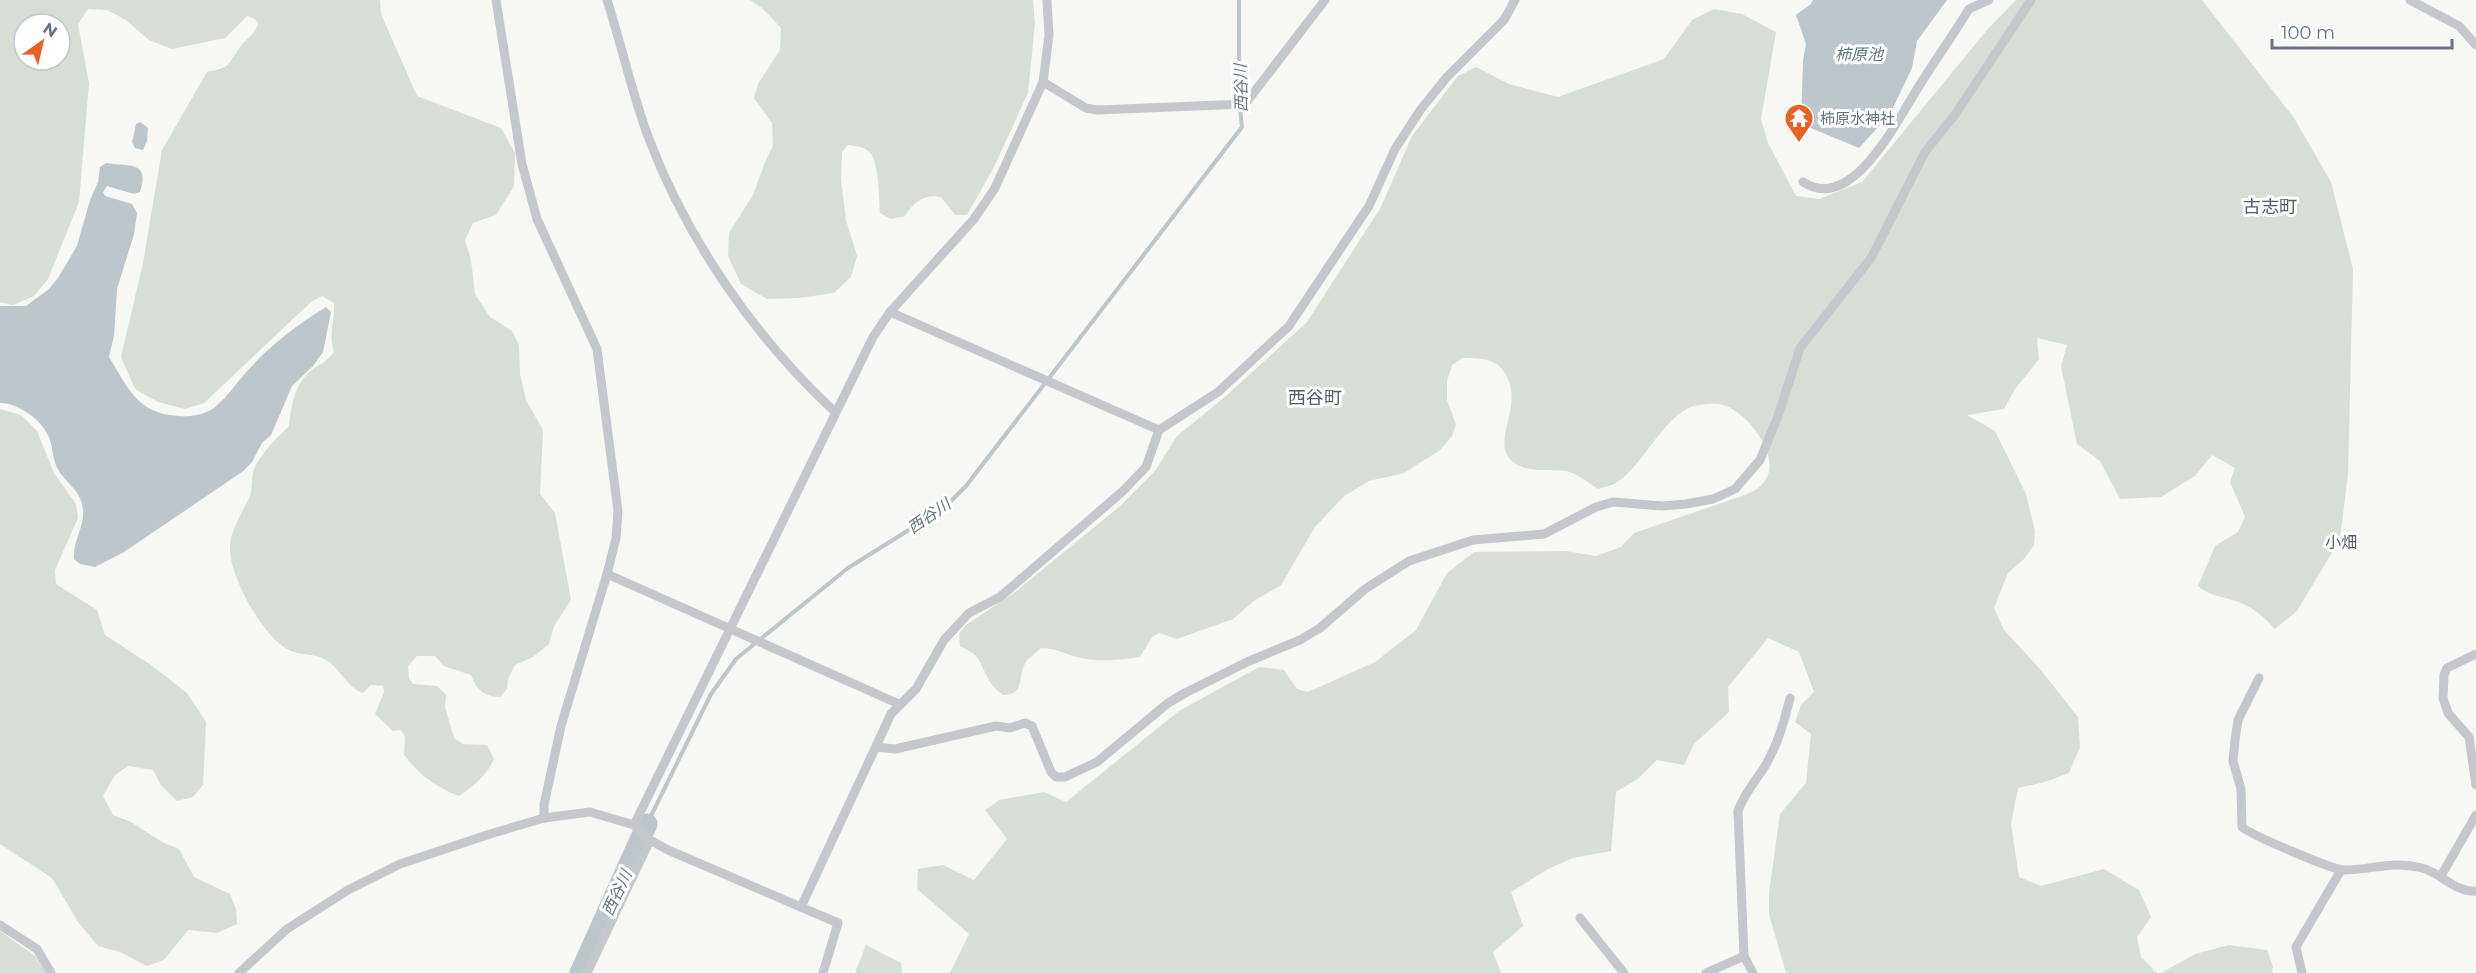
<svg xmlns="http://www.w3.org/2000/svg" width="2476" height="973" viewBox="0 0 2476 973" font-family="Montserrat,'Noto Sans JP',sans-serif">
	<rect width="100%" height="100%" fill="#f7f7f4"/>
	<g fill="#d7ded5" fill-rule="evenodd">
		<path d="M 0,0 L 380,0 L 381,14 L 417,96 L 501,128 L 515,153 L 514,186 L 496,215 L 473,223 L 465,240 L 471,260 L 475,294 L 490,317 L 512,331 L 519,345 L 520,374 L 526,400 L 543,430 L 540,494 L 555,513 L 571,600 L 554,626 L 549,644 L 533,657 L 515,665 L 508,679 L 507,689 L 500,697 C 483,696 477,690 471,675 L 444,666 L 435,656 L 417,656 L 408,666 L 409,678 L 413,684 L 437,686 L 446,695 L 445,707 L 454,738 L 463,744 L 487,745 L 494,759 C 486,776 474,786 459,796 C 435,787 419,774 404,755 L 405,737 L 401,730 L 393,731 L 375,714 L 384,692 L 383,686 L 371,685 L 363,693 C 347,688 341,669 326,660 C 315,653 299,656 287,649 C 262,635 229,576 230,547 C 231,528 243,512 250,496 C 253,487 251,477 254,469 C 262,452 276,439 289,426 C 291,408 294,387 308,373 C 318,364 325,364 334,352 C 328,335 335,320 334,303 L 322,296 L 311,302 L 204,403 L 185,409 L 158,402 L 135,389 L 121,357 L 143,263 L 162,150 L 207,72 C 232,67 227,65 240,47 C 247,38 254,35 258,24 L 255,19 L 247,16 L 225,38 L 172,49 L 149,40 L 126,20 L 107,10 L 88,9 L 78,24 L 89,83 L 79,202 L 48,279 L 34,296 L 13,305 L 0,302 ZM 24,24 L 60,24 L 60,60 L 24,60 Z"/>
		<path d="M 750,0 L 1033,0 L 1035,23 L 1028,93 L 994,167 L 967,215 L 955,215 L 941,197 C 924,194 914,202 905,216 L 891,219 L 880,213 C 879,199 879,165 871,154 C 866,147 856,146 848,145 L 842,152 L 841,180 L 846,220 L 857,256 L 851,277 L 834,293 L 799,298 L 767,299 L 741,284 L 728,256 L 729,233 L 753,195 L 765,162 L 773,146 L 772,123 L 754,98 L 758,84 L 780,50 L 781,28 L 762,8 Z"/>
		<path d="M 2016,0 L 2202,0 L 2294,118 L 2331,182 L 2353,269 L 2348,474 L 2340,539 L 2297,611 L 2275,629 C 2263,616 2250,604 2232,600 C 2217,595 2210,596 2198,586 L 2215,546 L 2238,532 L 2245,517 L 2230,482 L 2235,468 L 2212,455 L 2195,476 L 2161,497 L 2120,499 L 2100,461 L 2077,444 L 2061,366 L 2067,345 L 2037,338 L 2039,359 L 2015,389 L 2004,409 L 1967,415 L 1995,431 L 2026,494 L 2035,531 L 2034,545 L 2024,559 L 2008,573 L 1994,608 L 2004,630 L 2040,669 L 2078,717 L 2080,747 L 2069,773 L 2045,782 L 2018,788 L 2011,824 L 2019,877 L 2041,886 L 2104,869 L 2139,890 L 2151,917 L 2137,937 L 2141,957 L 2157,973 L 1786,973 L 1769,914 L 1769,893 L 1780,814 L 1806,783 L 1811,734 L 1795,722 L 1801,705 L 1814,692 L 1799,652 L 1768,638 L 1728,687 L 1729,712 L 1694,744 L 1684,765 L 1657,760 L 1639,778 L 1616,792 L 1611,851 L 1573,858 L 1548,869 L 1511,892 L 1523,926 L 1493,952 L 1501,973 L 950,973 L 969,934 L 917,889 L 918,869 L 943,865 L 974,880 L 1007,839 L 985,810 L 999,800 L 1044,792 L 1066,802 L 1179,711 L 1259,667 L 1284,670 L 1297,689 L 1308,692 L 1375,662 L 1416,630 L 1447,573 L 1474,552 L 1566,551 L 1596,556 L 1621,547 L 1634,533 L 1742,496 C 1752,492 1762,488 1767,477 C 1779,453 1746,411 1723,405 C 1717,403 1706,404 1699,405 C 1666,409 1644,466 1616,483 C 1611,486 1603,487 1598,489 C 1589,483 1576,473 1566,471 C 1549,469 1522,474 1509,458 C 1494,439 1521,408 1508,379 C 1498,357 1484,359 1462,358 L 1452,365 L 1447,381 L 1447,400 L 1456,425 L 1452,436 L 1440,450 L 1404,473 L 1369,481 L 1344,496 L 1315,527 L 1281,585 L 1254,601 L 1233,619 L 1177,639 L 1159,633 L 1152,637 L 1140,657 C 1118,660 1095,663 1073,656 C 1061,652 1054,648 1041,648 C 1037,652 1029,657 1026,662 C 1016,677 1027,694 1003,695 C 985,682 987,671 976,656 C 973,652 965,649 960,646 L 959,634 L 966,625 L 1015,592 L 1119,507 L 1155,471 L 1177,436 L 1226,396 L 1307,322 L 1381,207 L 1412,136 L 1458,76 L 1476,67 L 1509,84 L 1558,97 L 1664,59 L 1692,20 L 1714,9 L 1742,14 L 1776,32 L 1761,119 L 1768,143 L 1796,196 L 1819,199 L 1862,182 L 1987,30 Z"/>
		<path d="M 0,409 L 21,415 L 37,431 L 54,473 L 76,504 L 78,518 L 55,570 L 56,584 L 97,610 L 105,635 L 151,665 L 187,693 L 206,722 L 203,785 L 193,797 L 177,801 L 161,785 L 153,770 L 128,766 L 115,775 L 103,796 L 113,815 L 131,822 L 162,842 L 179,849 L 194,877 L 230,894 L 236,909 L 237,924 L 217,933 L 188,930 L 164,960 L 147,966 L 120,952 L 98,946 L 78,922 L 52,878 L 0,844 Z"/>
		<path d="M 0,931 L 35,956 L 46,973 L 0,973 Z"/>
		<path d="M 866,945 L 901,963 L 902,973 L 855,973 Z"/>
		<path d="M 2229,945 L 2267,950 L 2273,967 L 2272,973 L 2161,973 L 2195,954 Z"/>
	</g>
	<g fill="#bcc6cb">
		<path d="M 1813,0 L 1947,0 L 1917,41 L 1912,68 L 1890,114 L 1859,148 L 1801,124 L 1803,61 L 1806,44 L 1796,15 L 1811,4 Z"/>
		<path d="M 140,122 L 148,128 L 147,141 L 143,150 L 135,148 L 132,142 L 136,124 Z"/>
		<path d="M 106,163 C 129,167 150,160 140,192 L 134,194 L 107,186 L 103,192 L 105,196 L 132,204 L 137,213 L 134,234 L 117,289 L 114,336 L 109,357 C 128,388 138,414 178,416 C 190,417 204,415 214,408 C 228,397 239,379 251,367 C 272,344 297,325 323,309 L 326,307 L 331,312 L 323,352 L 313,366 L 292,386 L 271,435 L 262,443 L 252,462 L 242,472 L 124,552 L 95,567 L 80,564 L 74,559 C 73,539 85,527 83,509 C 81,491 68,485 59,471 C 53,463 53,449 50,440 C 44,421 19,403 0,403 L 0,306 L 26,306 L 49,289 L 58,278 L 77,246 L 90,200 L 98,182 L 100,167 Z"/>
	</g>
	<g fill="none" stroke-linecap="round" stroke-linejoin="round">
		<path stroke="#bcc6cb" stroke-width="4" d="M 647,824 L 711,694 L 736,659 L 848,568 L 944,508 L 966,486 L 1242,127 L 1239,99 L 1239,0"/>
		<path stroke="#bcc6cb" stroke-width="21" d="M 580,973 L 647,824"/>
		<g stroke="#c4c7cb" stroke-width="9">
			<path d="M 496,0 L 522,164 L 537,219 L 597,349 L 618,511 L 616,538 L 607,574 L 561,726 L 544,805 L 544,818"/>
			<path d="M 607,0 C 622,46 632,94 649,139 C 688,241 755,338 835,412"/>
			<path d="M 2410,0 L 2459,26 L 2476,45"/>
			<path d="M 1043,82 L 1086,108 L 1097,110 L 1245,104 L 1325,0"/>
			<path d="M 1803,182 C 1851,214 1896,123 1916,91 C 1933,63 1952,37 1969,9 L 1989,0"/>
			<path d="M 890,312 L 1159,430"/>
			<path d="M 607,574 L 899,704"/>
			<path d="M 2476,654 L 2447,668 L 2444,675 L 2443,698 L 2448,713 L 2469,737 L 2476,785"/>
			<path d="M 2259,678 L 2238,720 L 2235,740 L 2233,761 L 2241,789 L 2242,827 C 2251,835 2333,870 2344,870 C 2372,870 2392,860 2422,868 C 2441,873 2456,893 2476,891"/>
			<path d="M 876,747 L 895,749 L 996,726 L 1010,728 L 1025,723 L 1032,726 L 1051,772 L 1056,777 L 1065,777 L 1097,762 L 1168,703 L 1185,693 L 1247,662 L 1300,640 L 1320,628 L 1365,589 L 1409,561 L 1473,540 L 1544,534 L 1596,507 L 1613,502 L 1662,506 L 1686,504 L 1713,499 L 1735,489 L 1760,460 L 1778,416 L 1800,348 L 1871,258 L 1925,152 L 1954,116 L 2031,0"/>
			<path d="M 634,825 L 873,337 L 890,312 L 974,219 L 995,188 L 1043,82 L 1049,35 L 1047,0"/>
			<path d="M 2441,876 L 2476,815"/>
			<path d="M 801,907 L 891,714 L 916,689 L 944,640 L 969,613 L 1000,597 L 1123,491 L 1146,467 L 1159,430 L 1218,392 L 1289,326 L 1369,206 L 1395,149 L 1421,109 L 1447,77 L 1504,20 L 1515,0"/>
			<path d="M 1580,918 L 1624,973"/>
			<path d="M 0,925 L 37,949 L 51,973"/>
			<path d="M 239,973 L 287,929 L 348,890 L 400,864 L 490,834 L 544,818 L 590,812 L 634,825 L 650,840 L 668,850 L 838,923 L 823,973"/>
			<path d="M 587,973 L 650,840"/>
			<path d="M 1706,973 L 1744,956"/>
			<path d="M 1753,973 L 1744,956 L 1738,811 C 1744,793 1756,781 1765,766 C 1778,744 1784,722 1790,698"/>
			<path d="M 2302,973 L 2296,947 L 2341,870"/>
		</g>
	</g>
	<defs>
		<g id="temple-pin" transform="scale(1.5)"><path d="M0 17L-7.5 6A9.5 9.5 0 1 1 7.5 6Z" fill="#e66225" stroke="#fff"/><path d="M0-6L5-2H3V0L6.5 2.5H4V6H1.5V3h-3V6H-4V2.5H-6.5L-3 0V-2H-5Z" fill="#fff"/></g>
	</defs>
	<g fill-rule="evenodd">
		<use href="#temple-pin" x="1799" y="118"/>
	</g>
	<g text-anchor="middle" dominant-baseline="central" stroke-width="6" stroke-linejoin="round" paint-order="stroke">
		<g font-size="15" fill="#657485" stroke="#fff" text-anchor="start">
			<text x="1820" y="118">柿原水神社</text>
		</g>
		<g font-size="16" font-style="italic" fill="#617681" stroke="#fff">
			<text x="1859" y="54">柿原池</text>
			<text transform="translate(1241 88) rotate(-91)">西谷川</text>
			<text transform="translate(929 516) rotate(-35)">西谷川</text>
			<text transform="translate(617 893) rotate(-65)">西谷川</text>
		</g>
		<g font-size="16" fill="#535e6a" stroke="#fff">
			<text x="2341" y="542">小畑</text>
		</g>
		<g font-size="18" fill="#535e6a" stroke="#fff">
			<text x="2270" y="207">古志町</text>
			<text x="1315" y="398">西谷町</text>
		</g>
	</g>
	<g transform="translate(42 42) rotate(34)"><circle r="28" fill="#ffffff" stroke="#c1c7ce" stroke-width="1.5"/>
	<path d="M0-4.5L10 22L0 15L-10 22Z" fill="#e66225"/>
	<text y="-9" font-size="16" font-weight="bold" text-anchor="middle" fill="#657485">N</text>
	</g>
	<path d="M2272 39v9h180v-9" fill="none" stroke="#657485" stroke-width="3"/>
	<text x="2281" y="39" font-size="18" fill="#657485" stroke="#ffffff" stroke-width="4.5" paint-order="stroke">100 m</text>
</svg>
